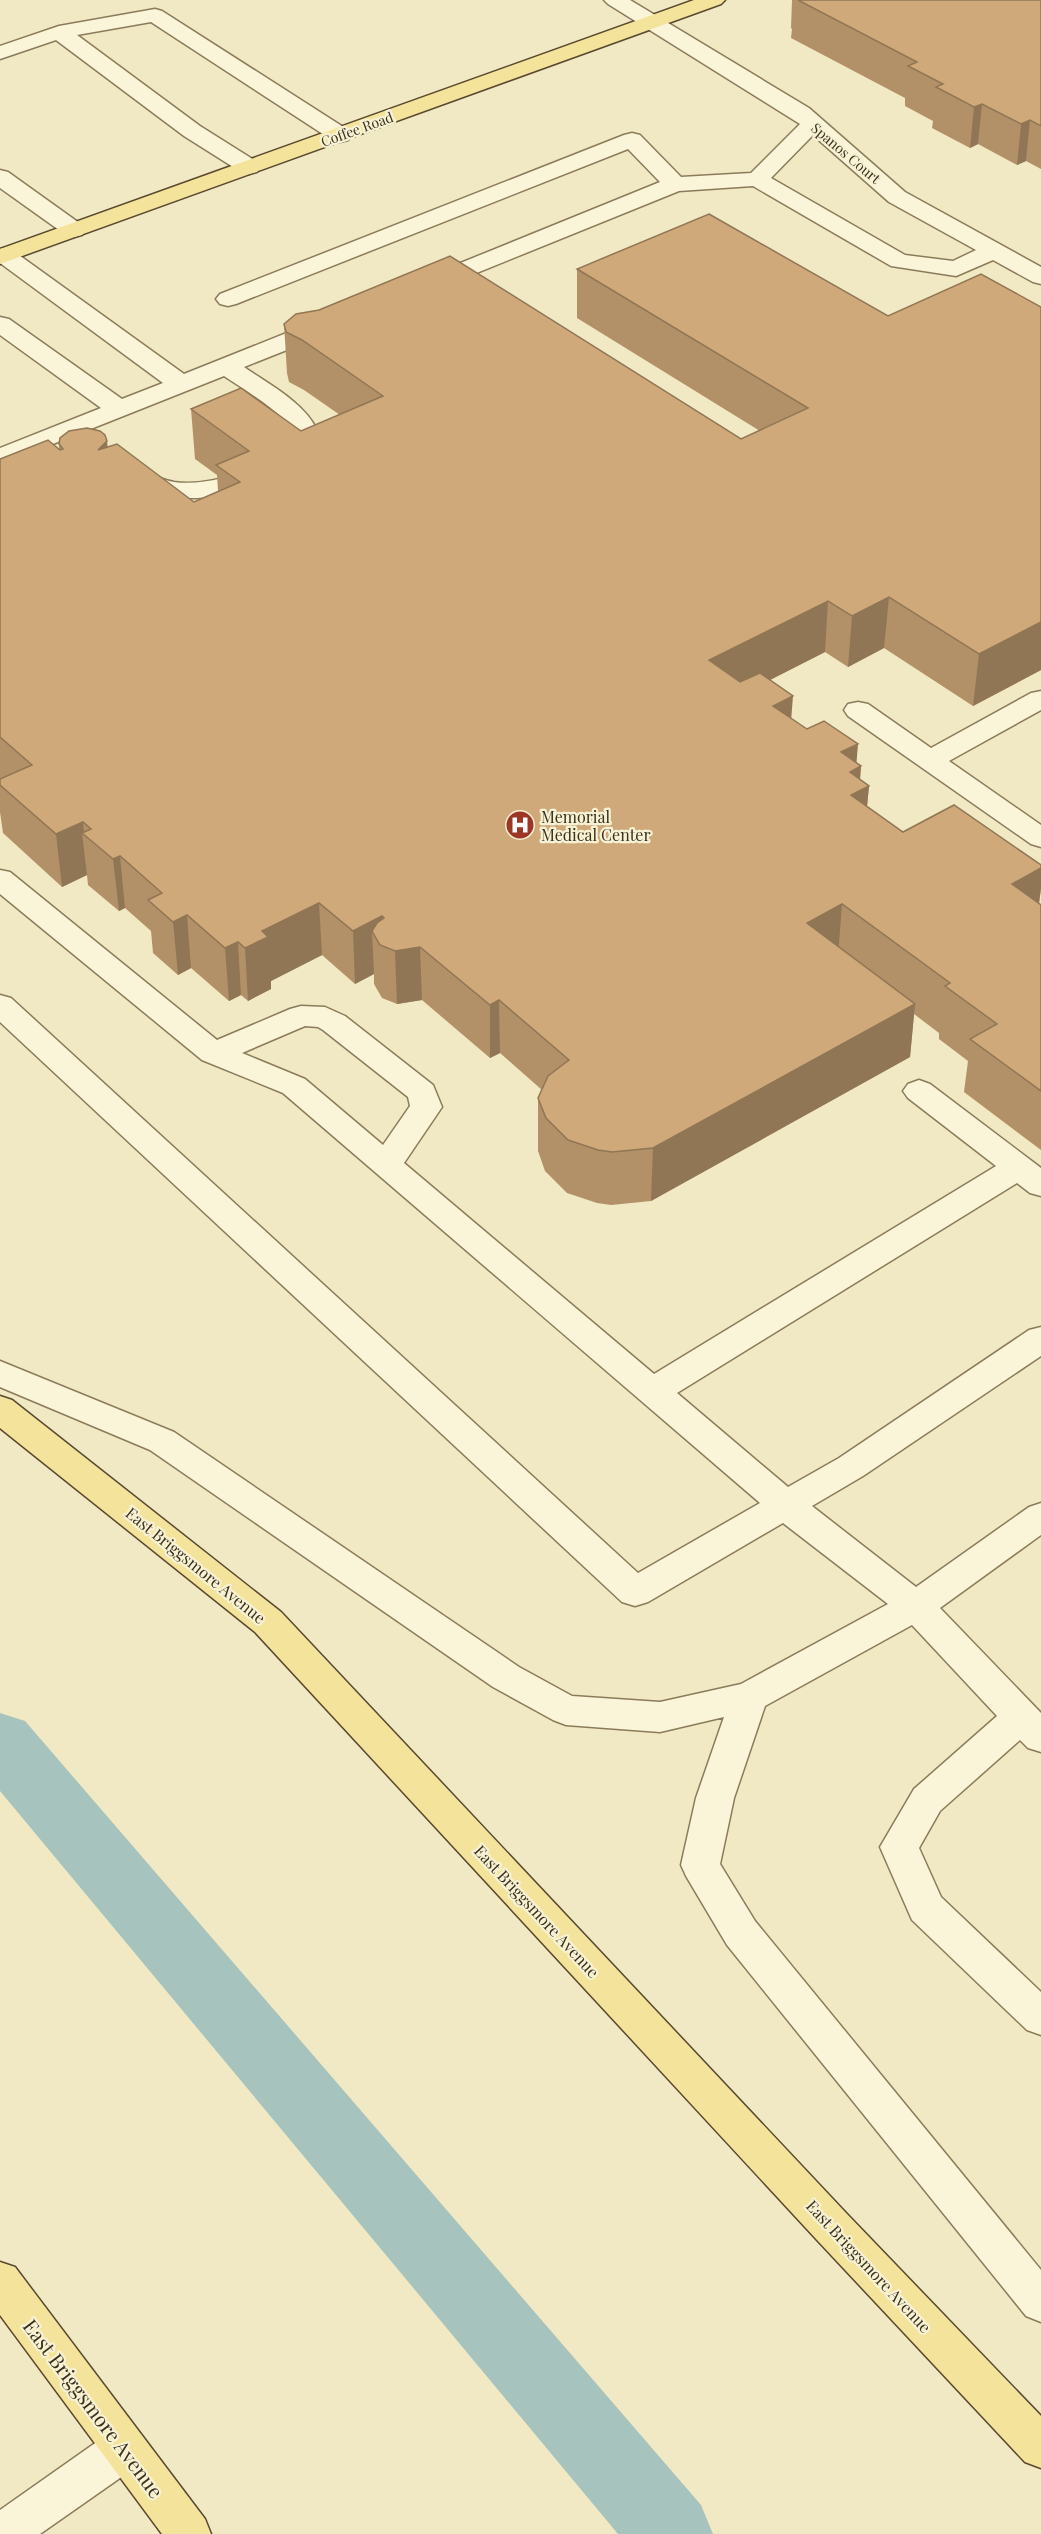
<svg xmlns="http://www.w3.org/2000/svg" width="1041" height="2534" viewBox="0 0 1041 2534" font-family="'Playfair Display',serif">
	<rect width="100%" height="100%" fill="#f0e9c4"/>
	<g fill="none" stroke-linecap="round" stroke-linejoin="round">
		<path fill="#a6c3be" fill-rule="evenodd" d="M 0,1713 L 25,1721 L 701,2505 L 713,2534 L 618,2534 L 0,1791 Z"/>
		<g stroke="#8b7b5a" stroke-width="3">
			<g id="minor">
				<path d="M 604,0 L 630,0 L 809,108 L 905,192 L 1041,267 L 1041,284 L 1033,282 L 993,260 L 956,276 L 891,266 L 753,186 L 679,191 L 437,289 L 429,291 L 421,289 L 417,284 L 421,279 L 660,182 L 628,149 L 236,304 L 228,306 L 220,304 L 216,299 L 220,294 L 624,135 L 632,133 L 640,135 L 681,177 L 751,173 L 800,124 L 608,4 ZM 813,135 L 889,202 L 976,250 L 953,261 L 905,255 L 771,178 Z"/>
				<path d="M 155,9 L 162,11 L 348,130 L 351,135 L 348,140 L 340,142 L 332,140 L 151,22 L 77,35 L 200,126 L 257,162 L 260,167 L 257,172 L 249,174 L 241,172 L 184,136 L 56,40 L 0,59 L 0,46 L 59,26 Z"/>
				<path d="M 0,170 L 8,172 L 82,225 L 86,230 L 82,235 L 74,237 L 66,235 L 0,188 Z"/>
				<path d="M 4,248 L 12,250 L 184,374 L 319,320 L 328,318 L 337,320 L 340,325 L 337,330 L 244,367 C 268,384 304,402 317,430 C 333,466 221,498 196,498 C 173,499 151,492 129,484 L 125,479 L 129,474 C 145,470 158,479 174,482 C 211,487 262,469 291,445 C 292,440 294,436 292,431 C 287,415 239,386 224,376 L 0,465 L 0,448 L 101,408 L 0,335 L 0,317 L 9,319 L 122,399 L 163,383 L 0,263 L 0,249 Z"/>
				<path d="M 1041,691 L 1041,710 L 949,761 L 1041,825 L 1041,847 L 1031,844 L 848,716 L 844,710 L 848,704 L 858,702 L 868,704 L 931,748 L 1031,693 Z"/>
				<path d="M 0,870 L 10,872 L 217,1040 L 290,1009 L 301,1006 L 325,1007 L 345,1016 L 433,1085 L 442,1107 L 404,1163 L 654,1374 L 996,1166 L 908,1098 L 903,1091 L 908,1084 L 919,1080 L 930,1084 L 1041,1168 L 1041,1196 L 1030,1193 L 1017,1183 L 677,1393 L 788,1487 L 839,1458 L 1029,1330 L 1041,1327 L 1041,1356 L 863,1476 L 812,1506 L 916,1587 L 1029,1507 L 1041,1503 L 1041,1535 L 940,1608 L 1041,1713 L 1041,1752 L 1028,1748 L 1020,1740 L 940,1811 L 919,1848 L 941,1897 L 1041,1992 L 1041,2035 L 1027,2030 L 912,1920 L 880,1847 L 914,1789 L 997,1716 L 912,1625 L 765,1706 L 734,1798 L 720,1864 L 755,1921 L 1041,2270 L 1041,2322 L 1026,2316 L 727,1945 L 686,1876 L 681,1865 L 696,1798 L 724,1717 L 660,1732 L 566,1725 L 553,1720 L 493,1687 L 150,1450 L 0,1387 L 0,1361 L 174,1432 L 519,1667 L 572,1696 L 660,1702 L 741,1684 L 888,1604 L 783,1523 L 648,1602 L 635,1606 L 622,1602 L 0,1022 L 0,995 L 11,998 L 638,1573 L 760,1503 L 283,1093 L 202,1060 L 0,894 ZM 305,1026 L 318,1027 L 323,1030 L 408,1097 L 410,1106 L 383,1145 L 305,1079 L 242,1053 Z"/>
				<path d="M 124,2428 L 140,2434 L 146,2449 L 140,2464 L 40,2534 L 0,2534 L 0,2510 L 108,2434 Z"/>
			</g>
		</g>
		<g stroke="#59482e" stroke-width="3">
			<g id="major">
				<path d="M 694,0 L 725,0 L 721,4 L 0,264 L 0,249 Z"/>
				<path d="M 0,1396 L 12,1400 L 281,1612 L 847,2214 L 1041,2416 L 1041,2468 L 1025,2462 L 817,2240 L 255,1632 L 0,1428 Z"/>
				<path d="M 0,2262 L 15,2267 L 205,2519 L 211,2534 L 162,2534 L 0,2315 Z"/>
			</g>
		</g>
		<use href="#minor" fill="#faf4d8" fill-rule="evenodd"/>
		<use href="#major" fill="#f4e49b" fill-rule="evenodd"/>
	</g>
	<g fill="#b29168">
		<path d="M 792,0 L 1041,0 L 1041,169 L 1026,161 L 1017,165 L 978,144 L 970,148 L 932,128 L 933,121 L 905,106 L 905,98 L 791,38 L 792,29 L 791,28 Z"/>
		<path d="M 577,269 L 888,316 L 1041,307 L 1041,670 L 973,706 L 884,648 L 848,667 L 825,652 L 770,680 L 791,719 L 861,766 L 860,780 L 869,786 L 867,806 L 903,832 L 1041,865 L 1041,888 L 1039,903 L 1041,905 L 1041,1150 L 964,1092 L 968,1061 L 939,1039 L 939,1033 L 914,1014 L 910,1057 L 651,1201 L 611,1205 L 597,1203 L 567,1193 L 545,1171 L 538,1151 L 538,1098 L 542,1090 L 500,1053 L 490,1058 L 422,1000 L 397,1004 L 382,998 L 374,984 L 374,974 L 355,984 L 322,955 L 271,981 L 271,989 L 248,1001 L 241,995 L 229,1001 L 191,968 L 178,975 L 153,953 L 151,931 L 125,908 L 119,911 L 88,885 L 87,875 L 62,887 L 3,833 L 0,812 L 0,459 L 59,449 L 59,444 L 108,447 L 194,502 L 218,491 L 217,475 L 195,459 L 191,409 L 301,431 L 340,415 L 304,390 L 289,382 L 287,373 L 284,324 L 741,439 L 760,431 L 577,318 Z"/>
	</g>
	<g fill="#917655">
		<path d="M 982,104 L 978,144 L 970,148 L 974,107 Z"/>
		<path d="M 1030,120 L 1026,161 L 1017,165 L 1021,124 Z"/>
		<path d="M 107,441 L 112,492 L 98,450 Z"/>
		<path d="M 889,597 L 884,648 L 848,667 L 852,616 Z"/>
		<path d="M 828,601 L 825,652 L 707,712 L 709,660 Z"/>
		<path d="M 1041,622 L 1041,670 L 973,706 L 979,654 Z"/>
		<path d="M 793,696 L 789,747 L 773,706 Z"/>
		<path d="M 858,744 L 856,769 L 861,766 L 859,791 L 869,786 L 864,838 L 849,822 L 841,752 Z"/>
		<path d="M 83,822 L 84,834 L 82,833 L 87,875 L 62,887 L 56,834 Z"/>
		<path d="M 120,856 L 125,908 L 119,911 L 113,859 Z"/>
		<path d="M 1041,868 L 1041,888 L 1037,919 L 1012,884 Z"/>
		<path d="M 319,903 L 322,955 L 271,981 L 271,989 L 248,1001 L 245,948 L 262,931 Z"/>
		<path d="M 842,904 L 838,957 L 807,923 Z"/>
		<path d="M 187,915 L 191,968 L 178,975 L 173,922 Z"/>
		<path d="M 382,916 L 383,946 L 372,931 L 374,974 L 355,984 L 353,931 Z"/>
		<path d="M 238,942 L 241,995 L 229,1001 L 225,948 Z"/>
		<path d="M 420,947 L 422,1000 L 397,1004 L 395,951 Z"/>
		<path d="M 499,1000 L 500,1053 L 490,1058 L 490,1005 Z"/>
		<path d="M 915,1004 L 910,1057 L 651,1201 L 653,1148 Z"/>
	</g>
	<g fill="#cfa979" stroke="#917655" stroke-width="1.5">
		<path d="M 798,0 L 1041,0 L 1041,126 L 1030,120 L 1021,124 L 982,104 L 974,107 L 936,87 L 943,84 L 908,66 L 917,62 Z"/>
		<path d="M 709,214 L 888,316 L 981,274 L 1041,307 L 1041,622 L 979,654 L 889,597 L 852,616 L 828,601 L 709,660 L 740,682 L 760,673 L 793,696 L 773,706 L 807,729 L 824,721 L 858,744 L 841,752 L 861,766 L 850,772 L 869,786 L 851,795 L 903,832 L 954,805 L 1041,865 L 1041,868 L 1012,884 L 1041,905 L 1041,1091 L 970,1039 L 997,1024 L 945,986 L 950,983 L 842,904 L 807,923 L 915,1004 L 653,1148 L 612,1152 L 598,1150 L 568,1140 L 546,1118 L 538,1098 L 548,1076 L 569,1060 L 499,1000 L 490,1005 L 420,947 L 395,951 L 380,945 L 372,931 L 377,923 L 384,918 L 382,916 L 353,931 L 319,903 L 262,931 L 268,937 L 245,948 L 238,942 L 225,948 L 187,915 L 173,922 L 148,900 L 162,893 L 120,856 L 113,859 L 82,833 L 91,829 L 83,822 L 56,834 L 0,785 L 0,779 L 32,765 L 0,737 L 0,459 L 48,440 L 60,450 L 63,449 L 59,444 L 60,438 L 69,431 L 87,428 L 100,431 L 105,435 L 107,441 L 98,450 L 117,444 L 194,502 L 240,482 L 216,465 L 249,451 L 191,409 L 241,388 L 301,431 L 383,396 L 302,340 L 286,332 L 284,324 L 296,314 L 319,310 L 450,256 L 741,439 L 808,408 L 577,269 Z"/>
	</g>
	<defs>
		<g id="hospital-disc" transform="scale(1.5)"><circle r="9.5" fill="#9c3728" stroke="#f7f2d4"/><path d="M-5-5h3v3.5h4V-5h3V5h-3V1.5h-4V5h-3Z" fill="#fff"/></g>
	</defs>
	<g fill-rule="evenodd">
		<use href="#hospital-disc" x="520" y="825"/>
	</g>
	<g text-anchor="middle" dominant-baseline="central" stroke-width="4.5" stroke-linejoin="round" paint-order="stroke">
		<g font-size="14" fill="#3b301e" stroke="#f7f2d4">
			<text transform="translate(357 129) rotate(-20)">Coffee Road</text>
			<text transform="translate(846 153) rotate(40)">Spanos Court</text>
		</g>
		<g font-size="16" fill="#3b301e" stroke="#f7f2d4" text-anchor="start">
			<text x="541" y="816">Memorial<tspan x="541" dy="18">Medical Center</tspan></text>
		</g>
		<g font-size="16" fill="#3b301e" stroke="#f7f2d4">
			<text transform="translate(196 1565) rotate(39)">East Briggsmore Avenue</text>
			<text transform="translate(537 1911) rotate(47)">East Briggsmore Avenue</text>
			<text transform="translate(869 2266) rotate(47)">East Briggsmore Avenue</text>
		</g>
		<g font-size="20" fill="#3b301e" stroke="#f7f2d4">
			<text transform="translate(94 2408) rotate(53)">East Briggsmore Avenue</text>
		</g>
	</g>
</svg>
